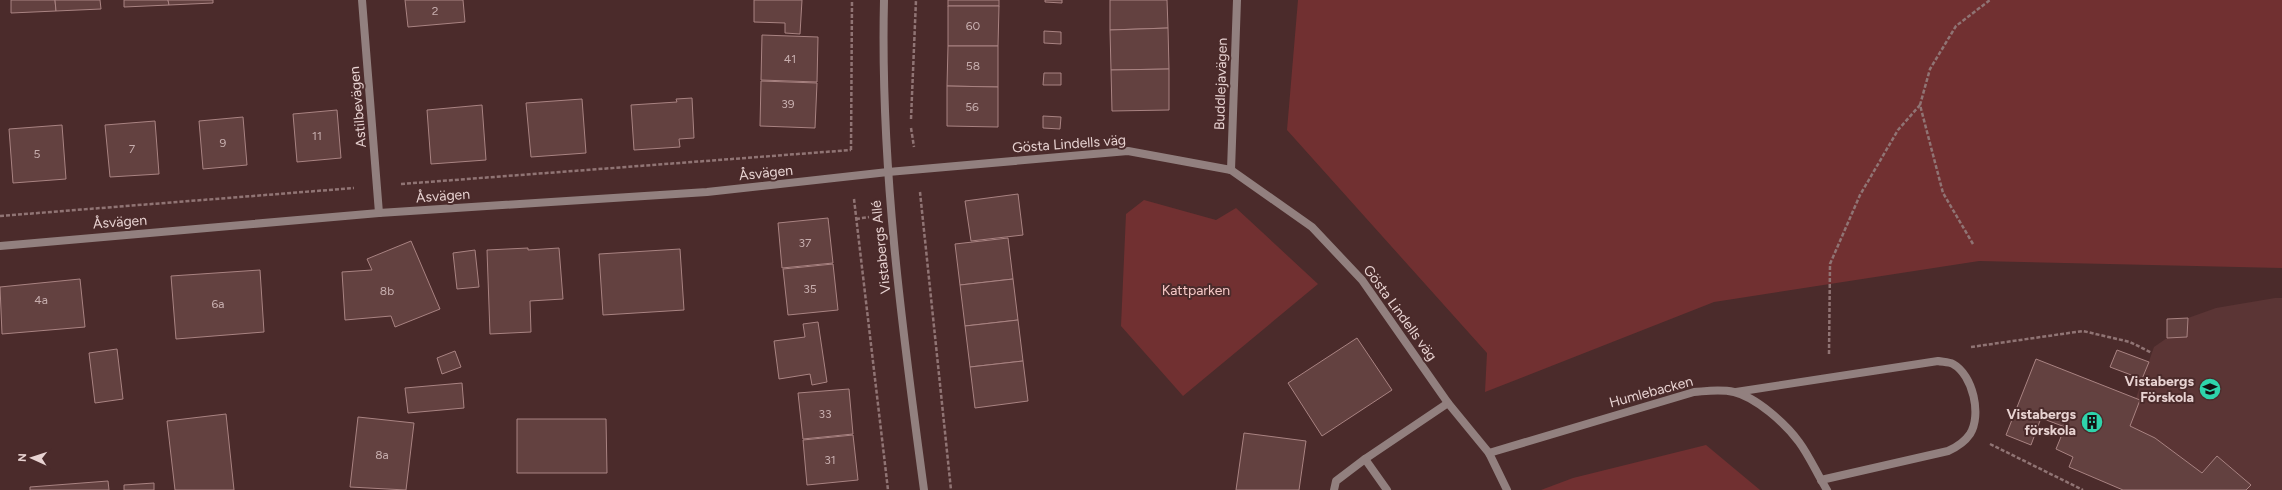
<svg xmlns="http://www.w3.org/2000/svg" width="2282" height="490" viewBox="0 0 2282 490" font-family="Figtree,sans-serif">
	<rect width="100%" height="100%" fill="#4b2b2b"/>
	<path fill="#5b3535" d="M 2275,298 L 2282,298 L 2282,490 L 2246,490 L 2251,485 L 2217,456 L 2202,473 L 2155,438 L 2130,426 L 2136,398 L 2154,347 L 2167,338 L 2187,337 L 2188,318 L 2216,308 Z"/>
	<g fill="#713031">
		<path d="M 1298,0 L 2282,0 L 2282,268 L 1979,261 L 1714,302 L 1485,392 L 1487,353 L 1287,130 Z"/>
		<path d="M 1144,200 L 1216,220 L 1236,208 L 1318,284 L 1183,396 L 1121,326 L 1126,214 Z"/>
		<path d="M 1706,445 L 1760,490 L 1541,490 L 1573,478 Z"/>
	</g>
	<g fill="#634140" stroke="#a98382">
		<path d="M 11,0 L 55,0 L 56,11 L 11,13 Z"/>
		<path d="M 55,0 L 100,0 L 101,9 L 56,11 Z"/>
		<path d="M 124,0 L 168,0 L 169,5 L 124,7 Z"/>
		<path d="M 168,0 L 213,0 L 213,3 L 169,5 Z"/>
		<path d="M 405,0 L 463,0 L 465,22 L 408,27 Z"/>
		<path d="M 754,0 L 802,0 L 800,34 L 785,33 L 785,23 L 754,22 Z"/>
		<rect x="948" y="0" width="51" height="6"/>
		<path d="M 1045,0 L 1062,0 L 1062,3 L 1045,2 Z"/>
		<path d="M 1110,0 L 1167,0 L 1168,28 L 1110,30 Z"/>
		<path d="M 948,6 L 999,6 L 998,46 L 948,46 Z"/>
		<path d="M 1168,28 L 1169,69 L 1111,70 L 1110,30 Z"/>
		<path d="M 1044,31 L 1061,32 L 1061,44 L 1044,43 Z"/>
		<path d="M 762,35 L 818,37 L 817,82 L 761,80 Z"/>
		<path d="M 948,46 L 998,46 L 998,87 L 947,86 Z"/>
		<path d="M 1169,69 L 1169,110 L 1112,111 L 1111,70 Z"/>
		<path d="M 1044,73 L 1061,73 L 1061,85 L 1043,85 Z"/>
		<path d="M 761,81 L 817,83 L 815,128 L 760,126 Z"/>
		<path d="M 947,86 L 998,87 L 998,127 L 947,126 Z"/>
		<path d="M 692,98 L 694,138 L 679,139 L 680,147 L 634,150 L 631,105 L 677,102 L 676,99 Z"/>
		<path d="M 582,99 L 586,153 L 531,157 L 526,103 Z"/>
		<path d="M 482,105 L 486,160 L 431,164 L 427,110 Z"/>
		<path d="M 337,110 L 341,158 L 297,162 L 293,114 Z"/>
		<path d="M 1043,116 L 1061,117 L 1060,129 L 1043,128 Z"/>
		<path d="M 243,117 L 247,165 L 203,169 L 199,121 Z"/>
		<path d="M 155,121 L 159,174 L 110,177 L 105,125 Z"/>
		<path d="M 62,125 L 66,179 L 13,183 L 9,129 Z"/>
		<path d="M 1018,194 L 1023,235 L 971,241 L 965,201 Z"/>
		<path d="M 828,218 L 833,263 L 782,268 L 778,223 Z"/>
		<path d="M 1008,238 L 1013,279 L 960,285 L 955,244 Z"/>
		<path d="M 411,241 L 440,309 L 395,327 L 391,316 L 345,320 L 342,272 L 372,270 L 367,259 Z"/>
		<path d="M 528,248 L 528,250 L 559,248 L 563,299 L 530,301 L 531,332 L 490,334 L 487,250 Z"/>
		<path d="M 680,249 L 684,310 L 603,315 L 599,254 Z"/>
		<path d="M 475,250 L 479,287 L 457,289 L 453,253 Z"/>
		<path d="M 833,264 L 838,310 L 788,315 L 783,269 Z"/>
		<path d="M 260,270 L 264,332 L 176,339 L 171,276 Z"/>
		<path d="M 80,279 L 85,327 L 2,334 L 0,287 Z"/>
		<path d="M 1013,279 L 1018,320 L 965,326 L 960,285 Z"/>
		<path d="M 2188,318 L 2187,337 L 2167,338 L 2167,319 Z"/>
		<path d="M 1018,320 L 1023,361 L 970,367 L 965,326 Z"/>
		<path d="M 818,322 L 827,382 L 812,385 L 810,374 L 779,379 L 774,341 L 805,337 L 803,324 Z"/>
		<path d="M 1357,338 L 1392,390 L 1322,436 L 1288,383 Z"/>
		<path d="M 117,349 L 123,399 L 95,403 L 89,353 Z"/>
		<path d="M 2117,350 L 2149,362 L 2142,379 L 2110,367 Z"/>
		<path d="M 455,351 L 461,367 L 442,374 L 437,358 Z"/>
		<path d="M 2036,359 L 2140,400 L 2130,426 L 2155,438 L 2202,473 L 2217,456 L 2251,485 L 2246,490 L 2123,490 L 2069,467 L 2073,457 L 2056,449 L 2065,427 L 2041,418 L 2031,445 L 2006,435 Z"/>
		<path d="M 1023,361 L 1028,401 L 975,408 L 970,367 Z"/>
		<path d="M 462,383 L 464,408 L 408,413 L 405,388 Z"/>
		<path d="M 849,389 L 853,434 L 803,439 L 798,393 Z"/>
		<path d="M 226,414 L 234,490 L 175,490 L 167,421 Z"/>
		<path d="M 358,417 L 414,423 L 406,490 L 350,487 Z"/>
		<path d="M 517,419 L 606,419 L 607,473 L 517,473 Z"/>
		<path d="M 1244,433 L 1306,441 L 1299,490 L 1236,490 Z"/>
		<path d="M 853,435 L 858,480 L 807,485 L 803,440 Z"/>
		<path d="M 108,481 L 109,490 L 30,490 L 30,487 Z"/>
		<path d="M 154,483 L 154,490 L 124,490 L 124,485 Z"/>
	</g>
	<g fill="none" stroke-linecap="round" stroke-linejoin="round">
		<g stroke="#907474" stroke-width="2.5" stroke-dasharray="4 2" stroke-linecap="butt">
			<path d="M 911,119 L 916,0"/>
			<path d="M 911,128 L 914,147"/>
			<path d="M 851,150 L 852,0"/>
			<path d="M 401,184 L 851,150"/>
			<path d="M 920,192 L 951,490"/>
			<path d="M 854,199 L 888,490"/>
			<path d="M 0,216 L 354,188"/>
			<path d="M 856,219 L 869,217"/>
			<path d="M 1973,244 L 1943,193 L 1920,105 L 1930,69 L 1956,26 L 1990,0"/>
			<path d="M 1971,347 L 2083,331 L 2130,342 L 2152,353"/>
			<path d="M 1829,354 L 1830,264 L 1860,195 L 1898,130 L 1920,105"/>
			<path d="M 1990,444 L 2083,490"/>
		</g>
		<g stroke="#92807f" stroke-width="8">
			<path d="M 362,0 L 379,213"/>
			<path d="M 884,0 C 880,164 902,328 924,490"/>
			<path d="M 1231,170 L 1237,0"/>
			<path d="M 0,246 L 379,213 L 707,192 L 888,172 L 1128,151 L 1231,170 L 1312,227 L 1362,280 L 1448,403 L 1489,453 L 1507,490"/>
			<path d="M 1736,392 L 1938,361 C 1942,362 1949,362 1953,364 C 1973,375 1982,415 1970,434 C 1964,443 1957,447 1948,451 L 1821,480"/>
			<path d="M 1489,453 L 1694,392 C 1708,391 1720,389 1734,392 C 1756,397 1786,424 1799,442 C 1810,457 1817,474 1827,490"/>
			<path d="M 1365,459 L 1387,490"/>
			<path d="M 1334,490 L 1336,481 L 1365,459 L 1448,403"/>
		</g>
	</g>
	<defs>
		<g id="school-disc" transform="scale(1.15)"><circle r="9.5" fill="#2ed4ab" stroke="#4b2b2b"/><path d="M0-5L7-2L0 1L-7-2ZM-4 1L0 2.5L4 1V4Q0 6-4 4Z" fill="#111"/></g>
		<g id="building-disc" transform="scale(1.15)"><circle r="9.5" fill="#2ed4ab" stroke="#4b2b2b"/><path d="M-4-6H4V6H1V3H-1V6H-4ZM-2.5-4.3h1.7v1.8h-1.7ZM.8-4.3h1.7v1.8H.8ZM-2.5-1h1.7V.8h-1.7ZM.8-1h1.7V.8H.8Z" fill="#111"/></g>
	</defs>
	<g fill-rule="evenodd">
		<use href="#school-disc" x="2210" y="389"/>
		<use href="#building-disc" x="2092" y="422"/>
	</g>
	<g text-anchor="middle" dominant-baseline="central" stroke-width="4" stroke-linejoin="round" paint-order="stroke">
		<g font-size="12" fill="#c7aeae">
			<text x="435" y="11">2</text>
			<text x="973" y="26">60</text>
			<text x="790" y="59">41</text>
			<text x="973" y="66">58</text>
			<text x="788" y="104">39</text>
			<text x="972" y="107">56</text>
			<text x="317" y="136">11</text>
			<text x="223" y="143">9</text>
			<text x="132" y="149">7</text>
			<text x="37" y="154">5</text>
			<text x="805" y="243">37</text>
			<text x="810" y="289">35</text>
			<text x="387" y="291">8b</text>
			<text x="41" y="300">4a</text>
			<text x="218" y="304">6a</text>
			<text x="825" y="414">33</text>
			<text x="382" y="455">8a</text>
			<text x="830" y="460">31</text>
		</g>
		<g font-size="14" fill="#e8d3d2" stroke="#4b2b2b">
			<text transform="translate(1221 84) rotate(-88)">Buddlejavägen</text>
			<text transform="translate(358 107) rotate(-95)">Astilbevägen</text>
			<text transform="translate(1069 144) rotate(-4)">Gösta Lindells väg</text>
			<text transform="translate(766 173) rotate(-6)">Åsvägen</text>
			<text transform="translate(443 196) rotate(-4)">Åsvägen</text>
			<text transform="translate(120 222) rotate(-4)">Åsvägen</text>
			<text transform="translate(881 247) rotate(-96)">Vistabergs Allé</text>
			<text transform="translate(1400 313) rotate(54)">Gösta Lindells väg</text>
			<text transform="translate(1651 392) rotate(-15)">Humlebacken</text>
		</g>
		<g font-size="14" fill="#f6c8c6" stroke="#4b2b2b">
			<text x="1196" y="290">Kattparken</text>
		</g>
		<g font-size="14" font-weight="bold" fill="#e8d3d2" stroke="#4b2b2b" text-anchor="end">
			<text x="2194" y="381">Vistabergs<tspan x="2194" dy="16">Förskola</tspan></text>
			<text x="2076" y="414">Vistabergs<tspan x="2076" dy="16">förskola</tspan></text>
		</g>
	</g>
	<g transform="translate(32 458) rotate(273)" stroke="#4b2b2b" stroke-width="3" paint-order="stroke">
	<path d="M0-3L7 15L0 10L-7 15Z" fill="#e8d3d2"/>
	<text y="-6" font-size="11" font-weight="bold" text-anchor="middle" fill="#e8d3d2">N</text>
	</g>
</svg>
